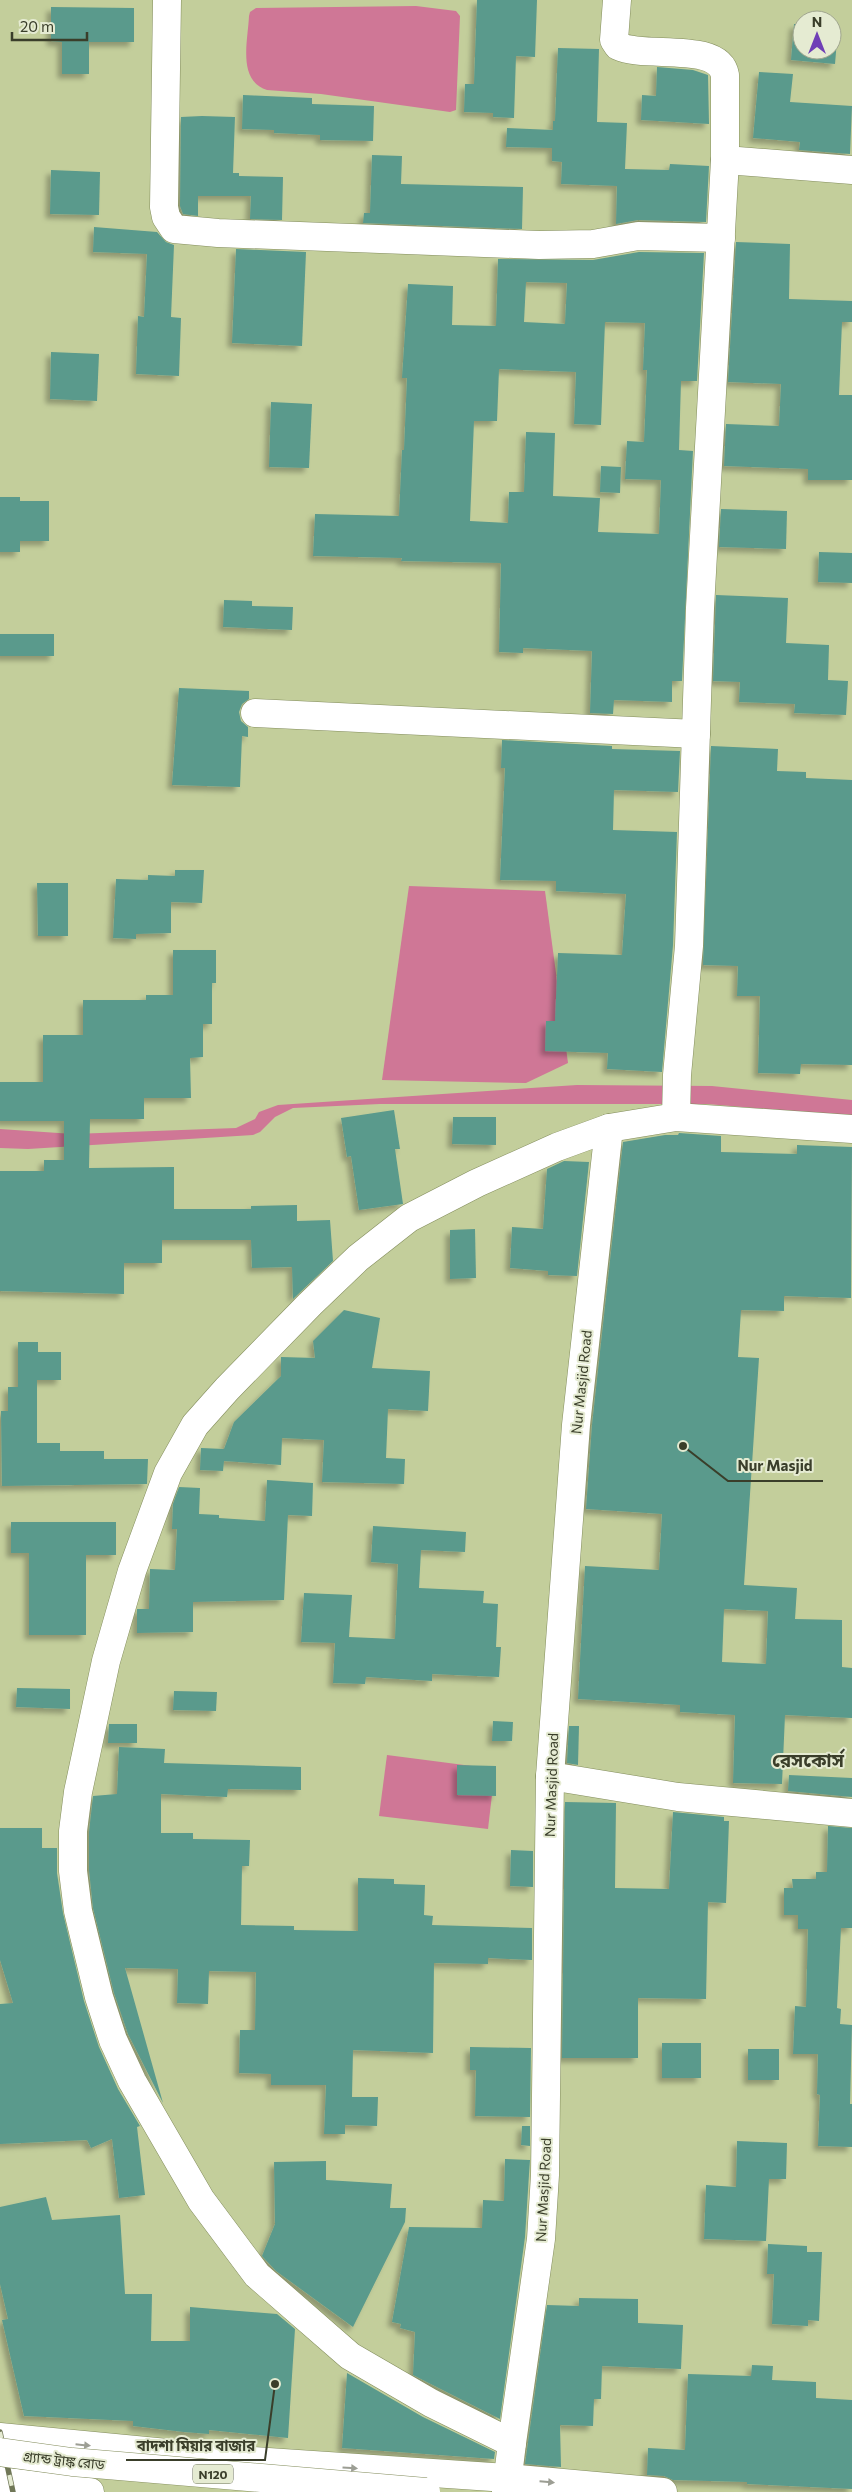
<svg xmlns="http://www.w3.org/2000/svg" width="852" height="2492" viewBox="0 0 852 2492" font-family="Commissioner,'Noto Sans Bengali',sans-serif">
	<defs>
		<filter id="shadow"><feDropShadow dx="-4.5" dy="4.5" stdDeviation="2.5" flood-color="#0004"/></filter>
	</defs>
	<rect width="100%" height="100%" fill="#c3ce9b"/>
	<g fill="#cf7796">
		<path d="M 416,6 L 456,11 L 460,16 L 456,110 L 450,112 L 321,94 L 267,90 C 237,81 248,40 249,16 L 250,12 L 256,8 Z"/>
		<path d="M 409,886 L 545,891 L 568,1063 L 526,1083 L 382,1080 Z"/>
		<path d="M 577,1085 L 712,1086 L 852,1100 L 852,1116 L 707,1104 L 380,1104 L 293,1108 L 275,1117 L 260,1132 L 253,1135 L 28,1149 L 0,1148 L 0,1129 L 73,1134 L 236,1128 L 255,1119 L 259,1112 L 278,1105 Z"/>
		<path d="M 387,1755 L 495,1769 L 488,1829 L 379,1816 Z"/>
	</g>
	<g fill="#5a9a8c" fill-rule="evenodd" filter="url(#shadow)">
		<path d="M 477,0 L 537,0 L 535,57 L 516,56 L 514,118 L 493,117 L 493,113 L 464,112 L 465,84 L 474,84 Z"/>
		<path d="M 51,7 L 134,8 L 134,42 L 89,42 L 89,74 L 62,74 L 62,42 L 51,41 Z"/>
		<path d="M 794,24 L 802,24 L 802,50 L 832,50 L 832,27 L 838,28 L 835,64 L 791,60 Z"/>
		<path d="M 558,48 L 599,49 L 597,122 L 627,123 L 625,169 L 669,170 L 670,164 L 709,166 L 706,222 L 638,220 L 616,224 L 617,186 L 561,184 L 562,162 L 552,161 L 552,148 L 506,147 L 507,128 L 553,130 L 553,121 L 555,121 Z"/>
		<path d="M 657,67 L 693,70 L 708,75 L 709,124 L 641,120 L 642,95 L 656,96 Z"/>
		<path d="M 759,72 L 793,74 L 790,102 L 852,106 L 850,154 L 799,150 L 800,142 L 753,138 Z"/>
		<path d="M 243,95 L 312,98 L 312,104 L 374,106 L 373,141 L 320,140 L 320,135 L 274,133 L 274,130 L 242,129 Z"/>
		<path d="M 202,116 L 235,117 L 233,173 L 239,173 L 239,176 L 283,177 L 282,220 L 250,219 L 251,196 L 198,196 L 198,216 L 183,214 L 180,206 L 181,117 Z"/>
		<path d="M 372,155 L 402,156 L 401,184 L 523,187 L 522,229 L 363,223 L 364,213 L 370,213 Z"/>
		<path d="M 51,170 L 100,172 L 99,215 L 50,214 Z"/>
		<path d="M 94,227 L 157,232 L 166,242 L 174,245 L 171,317 L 181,318 L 179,376 L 136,374 L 138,316 L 144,317 L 147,254 L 93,252 Z"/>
		<path d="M 736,242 L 790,244 L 789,299 L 852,301 L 852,322 L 842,322 L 839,395 L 852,395 L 852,480 L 808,480 L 808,469 L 724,466 L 726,424 L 779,426 L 781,384 L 728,382 Z"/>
		<path d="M 236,249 L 306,252 L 302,346 L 232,343 Z"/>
		<path d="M 639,252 L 704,253 L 697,381 L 681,381 L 679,450 L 693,451 L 682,681 L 672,681 L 672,702 L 614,700 L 613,714 L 590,713 L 592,651 L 523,648 L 523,653 L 499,652 L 501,563 L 401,561 L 402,558 L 313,556 L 315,514 L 399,516 L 402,450 L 404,450 L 407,378 L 402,378 L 408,284 L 453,286 L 452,325 L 496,326 L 498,259 L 593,260 ZM 526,282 L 567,283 L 565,324 L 524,322 ZM 605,322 L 645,323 L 643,370 L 647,370 L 644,442 L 627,441 L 625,479 L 661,480 L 659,534 L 598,532 L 600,498 L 553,496 L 555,433 L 526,432 L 524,492 L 509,492 L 508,523 L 470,521 L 474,421 L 497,421 L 499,369 L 576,372 L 574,424 L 601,425 Z"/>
		<path d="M 51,352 L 99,354 L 97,401 L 50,399 Z"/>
		<path d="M 271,402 L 312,404 L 309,468 L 269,467 Z"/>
		<path d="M 601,466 L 621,467 L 620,493 L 600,492 Z"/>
		<path d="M 0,497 L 20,497 L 20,501 L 49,501 L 49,541 L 20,541 L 20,552 L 0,552 Z"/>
		<path d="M 721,509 L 787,511 L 786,549 L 719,547 Z"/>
		<path d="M 819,552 L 852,553 L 852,583 L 818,582 Z"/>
		<path d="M 716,595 L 788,598 L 786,643 L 829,645 L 828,680 L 848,681 L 846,715 L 794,713 L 795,704 L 739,702 L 740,682 L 713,681 Z"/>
		<path d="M 224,600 L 252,601 L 252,606 L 293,607 L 292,630 L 223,627 Z"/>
		<rect x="0" y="634" width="54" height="22"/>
		<path d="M 179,688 L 249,691 L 249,699 L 242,704 L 239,712 L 241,721 L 248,727 L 248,737 L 242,736 L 240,787 L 172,785 Z"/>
		<path d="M 502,740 L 612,746 L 612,749 L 680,751 L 678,792 L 614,790 L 613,830 L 677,832 L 673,945 L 662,1072 L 607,1069 L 608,1053 L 545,1051 L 546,1021 L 555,1021 L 558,953 L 622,955 L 626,894 L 556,891 L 556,881 L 500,880 L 505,768 L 501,768 Z"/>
		<path d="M 711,746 L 778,749 L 777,771 L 806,772 L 806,778 L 852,780 L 852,1065 L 801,1064 L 800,1074 L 758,1073 L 760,996 L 737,996 L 738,966 L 703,965 Z"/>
		<path d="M 175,870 L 204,870 L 202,903 L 171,902 L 171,933 L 136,934 L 136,939 L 113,938 L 116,879 L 148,880 L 148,875 L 175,876 Z"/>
		<path d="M 37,883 L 68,883 L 68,936 L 38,936 Z"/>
		<path d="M 173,950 L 216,950 L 216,983 L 212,983 L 212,1024 L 203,1024 L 203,1057 L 190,1058 L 191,1098 L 144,1098 L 144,1119 L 90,1119 L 89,1168 L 174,1167 L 174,1209 L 251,1209 L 251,1206 L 297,1205 L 297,1221 L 330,1220 L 333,1261 L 293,1299 L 292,1267 L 252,1268 L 251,1240 L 162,1240 L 162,1263 L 124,1263 L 124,1294 L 0,1291 L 0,1171 L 44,1171 L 44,1160 L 64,1160 L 64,1121 L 0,1121 L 0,1082 L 43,1082 L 43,1035 L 83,1035 L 83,1000 L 146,1000 L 146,995 L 173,995 Z"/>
		<path d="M 394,1110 L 400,1149 L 395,1149 L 403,1204 L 359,1210 L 351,1156 L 347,1157 L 341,1118 Z"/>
		<path d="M 453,1117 L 496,1117 L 496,1145 L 452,1144 Z"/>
		<path d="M 679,1133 L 721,1136 L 721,1152 L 797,1154 L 797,1145 L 852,1147 L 851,1298 L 784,1296 L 784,1311 L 741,1310 L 738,1357 L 759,1358 L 744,1585 L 797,1588 L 795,1619 L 842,1620 L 842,1667 L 852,1668 L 852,1718 L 785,1715 L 782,1784 L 733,1783 L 735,1715 L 680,1712 L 680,1705 L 578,1699 L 585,1566 L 659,1570 L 662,1514 L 586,1509 L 592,1425 L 623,1142 L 665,1135 L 678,1135 ZM 724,1609 L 768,1611 L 766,1664 L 722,1662 Z"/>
		<path d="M 564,1161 L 589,1162 L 577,1276 L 548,1275 L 548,1271 L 510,1268 L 512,1227 L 543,1229 L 547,1169 Z"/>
		<path d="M 475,1229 L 476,1278 L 450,1279 L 450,1230 Z"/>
		<path d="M 344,1310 L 380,1318 L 372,1368 L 430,1371 L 428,1411 L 388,1409 L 386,1458 L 405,1459 L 404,1484 L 322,1482 L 324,1440 L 282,1438 L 281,1465 L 224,1461 L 223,1471 L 200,1470 L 201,1448 L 224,1449 L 234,1422 L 281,1376 L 281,1357 L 315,1358 L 313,1341 Z"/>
		<path d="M 18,1342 L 38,1342 L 38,1352 L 61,1352 L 61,1380 L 37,1380 L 37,1443 L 60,1443 L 60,1451 L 104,1451 L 104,1459 L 148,1459 L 147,1484 L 2,1486 L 1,1411 L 8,1411 L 8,1387 L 18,1387 Z"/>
		<path d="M 267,1480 L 313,1483 L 312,1516 L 288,1515 L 284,1600 L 193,1602 L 193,1632 L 137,1633 L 137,1609 L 149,1609 L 150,1569 L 175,1570 L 177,1529 L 172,1529 L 173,1504 L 179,1487 L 200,1488 L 199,1514 L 219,1515 L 219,1518 L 265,1521 Z"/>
		<path d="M 11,1522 L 116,1522 L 116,1555 L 86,1555 L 86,1635 L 29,1635 L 29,1553 L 11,1553 Z"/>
		<path d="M 373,1526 L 466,1532 L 465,1552 L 421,1550 L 419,1588 L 484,1591 L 483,1603 L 498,1604 L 496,1647 L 501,1647 L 499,1677 L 432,1674 L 432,1681 L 366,1677 L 365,1684 L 333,1683 L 335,1643 L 301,1642 L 304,1593 L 352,1595 L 349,1637 L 395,1639 L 398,1564 L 371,1562 Z"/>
		<path d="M 17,1688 L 70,1689 L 70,1709 L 16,1707 Z"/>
		<path d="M 174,1691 L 217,1692 L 216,1711 L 173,1710 Z"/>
		<path d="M 493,1721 L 513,1722 L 512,1741 L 492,1741 Z"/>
		<path d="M 109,1724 L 137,1724 L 137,1743 L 108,1743 Z"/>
		<path d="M 569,1726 L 579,1726 L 578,1765 L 567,1763 Z"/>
		<path d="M 119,1747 L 165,1749 L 164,1763 L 301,1767 L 301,1790 L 228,1789 L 227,1797 L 161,1794 L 161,1833 L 193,1833 L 193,1839 L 250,1840 L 249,1866 L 242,1866 L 241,1925 L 294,1926 L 294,1930 L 358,1931 L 358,1878 L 394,1879 L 394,1884 L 425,1885 L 424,1915 L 433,1916 L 432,1925 L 532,1928 L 532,1960 L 488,1958 L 488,1964 L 434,1963 L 433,2053 L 353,2050 L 352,2097 L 378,2097 L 377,2126 L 345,2125 L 345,2134 L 324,2134 L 326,2085 L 271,2085 L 271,2074 L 239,2073 L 240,2030 L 255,2030 L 256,1972 L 209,1971 L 208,2004 L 177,2003 L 178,1969 L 125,1968 L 163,2103 L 128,2034 L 114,1993 L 93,1908 L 89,1870 L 89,1832 L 93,1796 L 117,1794 Z"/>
		<path d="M 457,1765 L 496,1766 L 496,1796 L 457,1795 Z"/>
		<path d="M 789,1775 L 852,1778 L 852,1797 L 788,1791 Z"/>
		<path d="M 565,1802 L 616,1803 L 615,1888 L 669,1889 L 673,1812 L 724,1817 L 724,1821 L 729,1821 L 726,1903 L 708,1902 L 706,1999 L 638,1998 L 638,2058 L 562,2058 Z"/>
		<path d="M 828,1826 L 852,1828 L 852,1928 L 841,1928 L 837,2008 L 841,2009 L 840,2024 L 852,2025 L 850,2104 L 852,2104 L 852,2147 L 818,2146 L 820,2095 L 817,2094 L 818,2054 L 793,2054 L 795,2006 L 806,2007 L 808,1929 L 798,1929 L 798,1915 L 784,1915 L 784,1888 L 793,1888 L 792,1879 L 816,1879 L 816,1872 L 827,1872 Z"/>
		<path d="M 0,1828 L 42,1828 L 42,1848 L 57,1848 L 57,1873 L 63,1913 L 84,2001 L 99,2047 L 118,2089 L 140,2126 L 137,2127 L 145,2195 L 119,2198 L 112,2139 L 91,2148 L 87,2140 L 0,2144 L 0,2004 L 13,2003 L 0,1960 Z"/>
		<path d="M 511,1850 L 533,1851 L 533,1887 L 510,1886 Z"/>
		<rect x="662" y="2043" width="39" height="35"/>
		<path d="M 470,2047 L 531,2048 L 530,2117 L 475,2116 L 476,2070 L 470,2070 Z"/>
		<rect x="748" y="2049" width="31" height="31"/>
		<path d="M 522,2126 L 530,2126 L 530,2146 L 521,2145 Z"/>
		<path d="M 737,2141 L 787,2143 L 786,2179 L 769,2179 L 766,2241 L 704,2239 L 706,2185 L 736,2187 Z"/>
		<path d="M 505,2159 L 530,2160 L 529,2174 L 525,2237 L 500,2419 L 413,2375 L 415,2332 L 400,2328 L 401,2324 L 392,2322 L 409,2227 L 482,2228 L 483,2200 L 504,2201 Z"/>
		<path d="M 326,2161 L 326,2180 L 392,2184 L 390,2208 L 406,2208 L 405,2222 L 353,2327 L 276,2271 L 262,2256 L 275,2224 L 274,2162 Z"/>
		<path d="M 46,2197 L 52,2220 L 120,2215 L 125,2294 L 152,2294 L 151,2341 L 190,2341 L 190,2307 L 277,2314 L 295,2329 L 288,2438 L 209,2430 L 209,2434 L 184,2432 L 133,2426 L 133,2421 L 24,2416 L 2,2320 L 8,2319 L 0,2284 L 0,2207 Z"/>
		<path d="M 768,2244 L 807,2246 L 807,2252 L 822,2252 L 819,2321 L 808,2320 L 808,2326 L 772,2324 L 774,2274 L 767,2274 Z"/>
		<path d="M 579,2298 L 638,2299 L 638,2323 L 683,2325 L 681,2369 L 602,2366 L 601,2399 L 594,2399 L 593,2426 L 560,2425 L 561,2467 L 525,2464 L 547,2305 L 579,2306 Z"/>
		<path d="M 752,2365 L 773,2366 L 772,2380 L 816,2382 L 816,2398 L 852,2400 L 852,2489 L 747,2484 L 747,2482 L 673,2480 L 664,2476 L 647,2475 L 648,2448 L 685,2450 L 688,2374 L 751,2376 Z"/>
		<path d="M 347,2373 L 423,2417 L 495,2452 L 494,2459 L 342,2448 Z"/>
	</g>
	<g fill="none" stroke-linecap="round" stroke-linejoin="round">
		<g stroke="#838d5c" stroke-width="29">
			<g id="minor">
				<path d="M 167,0 L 164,207 L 166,217 L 174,229 L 218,233 L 539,245 L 593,244 L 638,236 L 721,238"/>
				<path d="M 617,0 L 614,40 L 618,46 C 645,59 719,41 725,75 L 725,160 L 700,608 L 689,946 L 677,1075 L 676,1117"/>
				<path d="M 725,160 L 852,170"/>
				<path d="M 255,713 L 696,734"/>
				<path d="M 550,1776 L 678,1797 L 852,1813"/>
				<path d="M 0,2437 L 240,2460 L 507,2478 L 663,2492"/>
				<path d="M 512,2443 L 541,2239 L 545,2175 L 550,1776 L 576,1425 L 609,1128"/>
				<path d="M 0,2481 L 90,2492"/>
				<path d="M 506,2492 L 512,2443 L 431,2403 L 350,2356 L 257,2275 L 201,2200 L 132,2081 L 113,2040 L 99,1997 L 78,1911 L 73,1871 L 73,1831 L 78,1792 L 106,1661 L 132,1571 L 168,1473 L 195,1425 L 227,1389 L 310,1304 L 358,1258 L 409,1218 L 477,1183 L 557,1147 L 609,1128 L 676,1117 L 852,1129"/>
			</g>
		</g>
		<use href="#minor" stroke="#fff" stroke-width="28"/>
		<g stroke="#707757" stroke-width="5.5">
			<path id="rail" d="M 0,2432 L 13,2492"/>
		</g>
		<use href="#rail" stroke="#e5ebd2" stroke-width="4" stroke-dasharray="11" stroke-linecap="butt"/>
		<g stroke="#838d5c" stroke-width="29" stroke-linecap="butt">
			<path id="highway-bridge" d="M 0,2452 L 72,2462 L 426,2492"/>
		</g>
		<use href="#highway-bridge" stroke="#fff" stroke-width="28"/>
	</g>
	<defs><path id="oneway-solid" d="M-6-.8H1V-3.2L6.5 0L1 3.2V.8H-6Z" transform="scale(1.25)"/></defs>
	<g fill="#9c9e94">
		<use href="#oneway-solid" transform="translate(83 2445) rotate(6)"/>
		<use href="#oneway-solid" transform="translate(350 2468) rotate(4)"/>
		<use href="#oneway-solid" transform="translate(547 2482) rotate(5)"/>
	</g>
	<g text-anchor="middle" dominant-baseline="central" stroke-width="4" stroke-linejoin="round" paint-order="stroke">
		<rect fill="#e5ebd2" stroke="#6d725c" stroke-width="1" x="193" y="2464.5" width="40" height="19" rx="4"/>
		<g font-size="12" font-weight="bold" fill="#3a3e2a">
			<text x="213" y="2474">N120</text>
		</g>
		<g font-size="14" fill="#3a3e2a" stroke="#e5ebd2">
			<text transform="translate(581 1382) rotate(-84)">Nur Masjid Road</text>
			<text transform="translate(551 1785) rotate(-88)">Nur Masjid Road</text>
			<text transform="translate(543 2190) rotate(-87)">Nur Masjid Road</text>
			<text transform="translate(64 2460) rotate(6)">গ্র্যান্ড ট্রাঙ্ক রোড</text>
		</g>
		<g font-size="19" font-weight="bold" fill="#3a3e2a" stroke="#e5ebd2">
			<text x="808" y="1759">রেসকোর্স</text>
		</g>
	</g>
	<path fill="none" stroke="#3a3e2a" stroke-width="2" d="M683 1446L728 1481H823M275 2384L265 2460H126"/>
	<g fill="#3a3e2a" stroke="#e5ebd2" stroke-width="2">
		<circle cx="683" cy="1446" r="5"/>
		<circle cx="275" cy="2384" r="5"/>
	</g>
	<g font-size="15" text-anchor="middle" font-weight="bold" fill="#3a3e2a" stroke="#e5ebd2" stroke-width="4" stroke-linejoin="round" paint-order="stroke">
		<text x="775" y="1471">Nur Masjid</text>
		<text x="196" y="2451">বাদশা মিয়ার বাজার</text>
	</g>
	<g transform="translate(817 35)"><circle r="24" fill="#e5ebd2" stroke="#a1a68f"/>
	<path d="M0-4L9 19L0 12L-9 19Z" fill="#6f3fb6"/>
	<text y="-8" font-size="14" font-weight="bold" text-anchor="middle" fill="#3a3e2a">N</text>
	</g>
	<path d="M12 32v8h75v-8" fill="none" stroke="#3a3e2a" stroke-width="2.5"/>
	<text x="20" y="32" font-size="15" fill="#3a3e2a" stroke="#e5ebd2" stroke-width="4" paint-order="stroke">20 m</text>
</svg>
